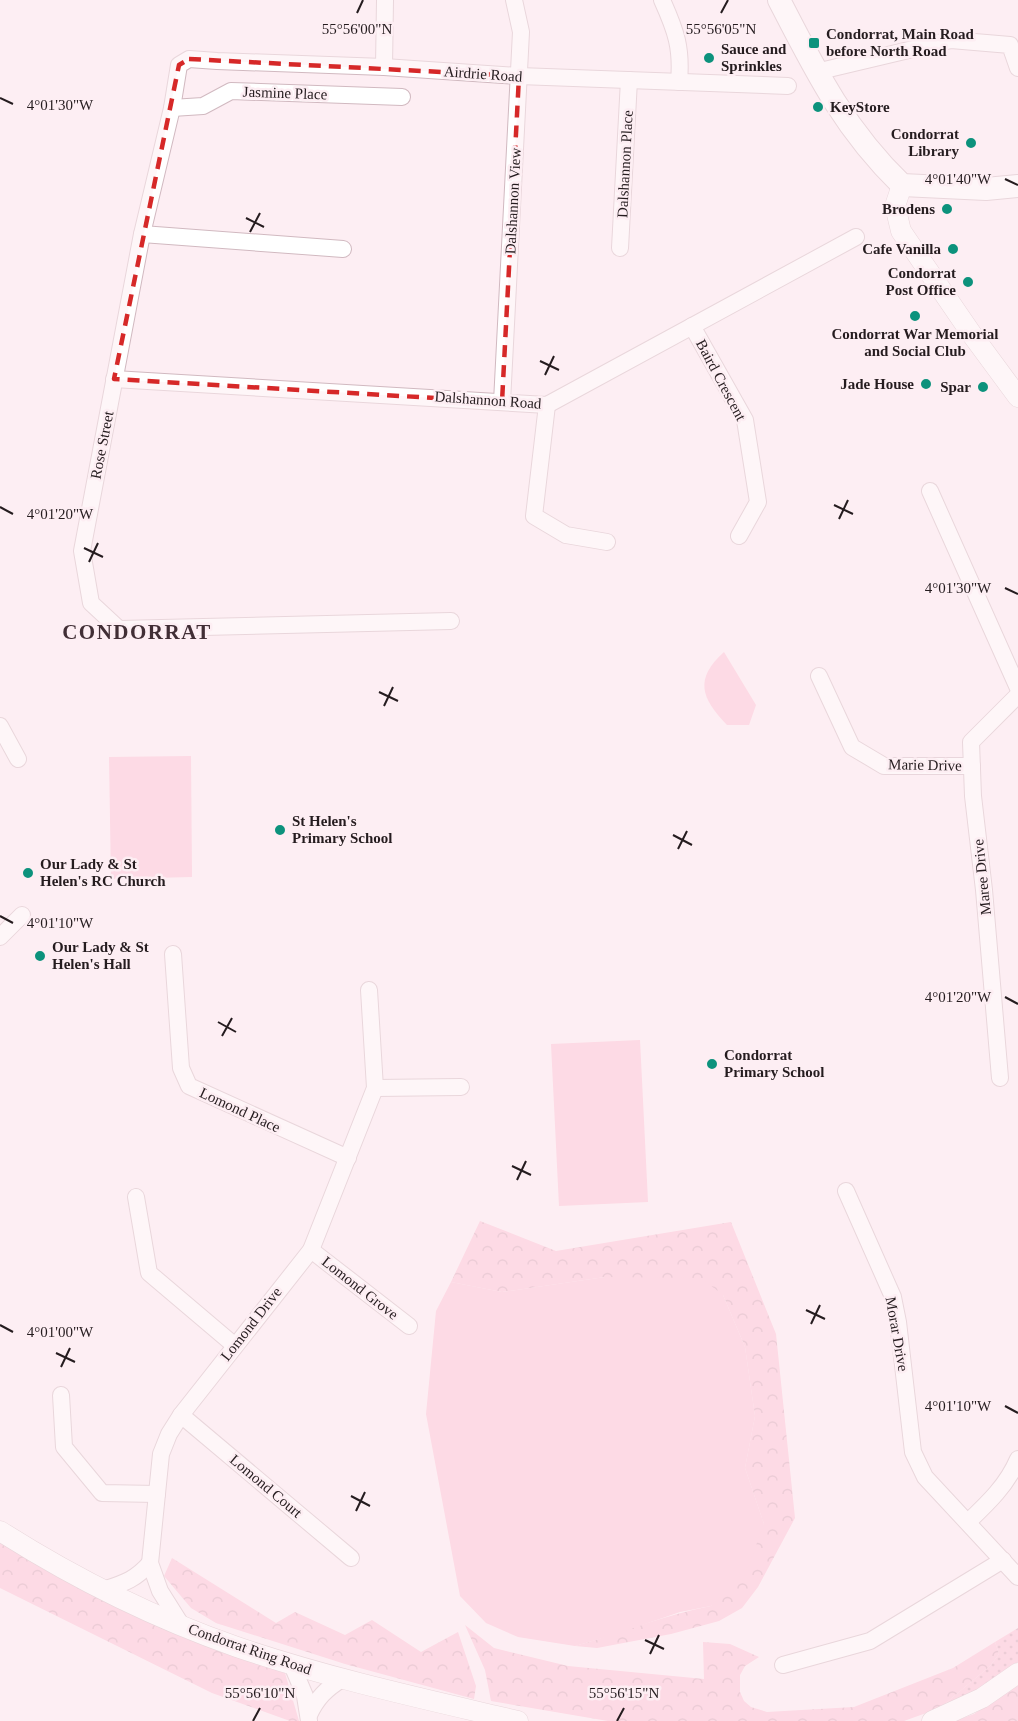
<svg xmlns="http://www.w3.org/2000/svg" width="1018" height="1721" viewBox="0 0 1018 1721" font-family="Georgia,serif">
	<defs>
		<pattern id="grass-dots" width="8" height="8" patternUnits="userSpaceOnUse" patternTransform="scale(1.5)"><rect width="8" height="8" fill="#fcc0d4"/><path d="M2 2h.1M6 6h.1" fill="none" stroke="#d8a4b6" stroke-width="1.8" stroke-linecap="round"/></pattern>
		<pattern id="forest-crowns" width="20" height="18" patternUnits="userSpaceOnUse" patternTransform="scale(1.5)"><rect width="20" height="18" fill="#fcc0d4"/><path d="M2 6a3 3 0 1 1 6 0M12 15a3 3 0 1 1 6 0" fill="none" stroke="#d8a4b6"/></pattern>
	</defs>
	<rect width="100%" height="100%" fill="#fdeef3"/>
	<path fill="url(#grass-dots)" d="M 1018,1628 L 1018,1662 L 986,1686 L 940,1708 L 990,1666 L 999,1654 L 995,1642 Z"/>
	<g fill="url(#forest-crowns)">
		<path d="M 480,1221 L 556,1251 L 731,1222 L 776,1334 L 795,1518 L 758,1587 L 742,1608 L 719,1621 L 671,1634 L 597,1648 L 575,1646 C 621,1633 664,1615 711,1606 L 764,1524 L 745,1468 L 755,1416 L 745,1347 L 723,1295 L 605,1277 L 502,1292 L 451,1282 Z"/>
		<path d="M 0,1543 L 70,1582 L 285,1673 L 299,1721 L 290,1721 L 212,1693 L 0,1588 Z"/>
		<path d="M 172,1558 L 276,1623 L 295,1612 L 345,1635 L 372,1620 L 421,1652 L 458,1632 L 476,1686 L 474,1699 L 345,1664 L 216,1623 L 191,1608 L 164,1576 Z"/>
		<path d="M 465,1625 L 494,1648 L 568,1666 L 704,1679 L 703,1642 L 730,1644 L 759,1657 L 745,1666 L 740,1675 L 740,1692 L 744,1701 L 751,1707 L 767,1712 L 854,1707 L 953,1668 L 995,1642 L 999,1654 L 990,1666 L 940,1708 L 904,1721 L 608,1721 L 491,1701 L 485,1670 Z"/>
		<path d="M 1018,1683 L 1018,1721 L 955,1721 L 974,1714 Z"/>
	</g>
	<g fill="#fcc0d4">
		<path d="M 724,652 L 756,705 L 749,725 L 727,725 C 701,698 694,679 724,652 Z"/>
		<path d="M 191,756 L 192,877 L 111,879 L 109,757 Z"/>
		<path d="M 640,1040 L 648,1202 L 559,1206 L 551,1044 Z"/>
		<path d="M 605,1277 L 701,1278 L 723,1295 L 745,1347 L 755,1416 L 745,1468 L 764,1524 L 745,1575 L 711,1606 L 680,1612 L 613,1635 L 575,1646 L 518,1637 L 486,1623 L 460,1596 L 426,1414 L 436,1311 L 451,1282 L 502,1292 Z"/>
	</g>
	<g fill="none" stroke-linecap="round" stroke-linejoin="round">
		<g stroke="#d1b9c0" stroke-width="18">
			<g id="minor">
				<path d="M 662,0 C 676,31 682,48 679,82"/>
				<path d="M 384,67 L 385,0"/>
				<path d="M 816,72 L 951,40 L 1010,45 L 1018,68"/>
				<path d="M 172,108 L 203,106 L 231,91 L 402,97"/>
				<path d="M 142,234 L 343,249"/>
				<path d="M 620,248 L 629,80"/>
				<path d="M 692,326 L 745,420 L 758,502 L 739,536"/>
				<path d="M 114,379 L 547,405 L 856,237"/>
				<path d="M 502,402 L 521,32 L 514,0"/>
				<path d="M 547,405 L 534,516 L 566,535 L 607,542"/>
				<path d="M 930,491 L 1018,688"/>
				<path d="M 451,621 L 119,629 L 91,603 L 82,551 L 142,234 L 172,108 L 179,65 L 189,59 L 217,61 L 384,67 L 519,76 L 788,86"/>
				<path d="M 819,676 L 852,747 L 884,766 L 972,766"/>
				<path d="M 0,726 L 18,759"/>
				<path d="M 0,937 L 22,915"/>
				<path d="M 173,954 L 181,1068 L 189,1086 L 348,1158"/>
				<path d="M 1000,1078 L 984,890 L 973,796 L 971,742 L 1018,695"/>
				<path d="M 375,1088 L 461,1087"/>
				<path d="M 846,1191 L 893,1297 L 898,1322 L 913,1452 L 925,1477 L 1018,1577"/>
				<path d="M 136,1197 L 149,1273 L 234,1345"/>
				<path d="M 311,1250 L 409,1326"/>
				<path d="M 61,1395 L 64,1447 L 102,1493 L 157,1494"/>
				<path d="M 181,1415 L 351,1558"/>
				<path d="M 968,1522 C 988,1503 1007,1485 1018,1459"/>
				<path d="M 103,1590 C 124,1583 135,1580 150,1563"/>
				<path d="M 182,1626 L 160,1591 L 150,1563 L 161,1454 L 169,1434 L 181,1415 L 311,1250 L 375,1088 L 369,990"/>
				<path d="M 292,1665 L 305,1696 L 309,1721"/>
				<path d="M 783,1665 L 870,1641 L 1003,1560"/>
				<path d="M 309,1715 C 317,1698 326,1689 342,1679"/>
			</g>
		</g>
		<g stroke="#d1b9c0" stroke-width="21">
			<g id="tertiary">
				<path d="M 902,185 L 895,206 L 901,231 L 973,336 L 1018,397"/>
				<path d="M 0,1531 C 74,1578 154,1618 237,1647 C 328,1678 424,1699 518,1721"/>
				<path d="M 932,1721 L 982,1698 L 1018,1673"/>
			</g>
		</g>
		<g stroke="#d1b9c0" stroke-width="24">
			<path id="secondary" d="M 779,0 C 815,70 844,129 902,185 L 986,189 L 1018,186"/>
		</g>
		<use href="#minor" stroke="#fff" stroke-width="16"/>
		<use href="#tertiary" stroke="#fff" stroke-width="20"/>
		<use href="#secondary" stroke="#fff" stroke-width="22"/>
	</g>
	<path d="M0 0H1018V1721H0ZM 189,59 L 519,76 L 502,402 L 114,379 L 179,65 Z" fill="#fdeef3" fill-opacity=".55" fill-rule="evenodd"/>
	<path fill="none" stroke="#d62828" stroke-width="4.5" stroke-dasharray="12 8" stroke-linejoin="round" d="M 189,59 L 519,76 L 502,402 L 114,379 L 179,65 Z"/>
	<path fill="none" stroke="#251c1f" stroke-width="2" d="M 357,13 L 363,0M 721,13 L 728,0M 0,98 L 13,104M 1005,179 L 1018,185M 246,218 L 264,227M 250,232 L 260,213M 540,361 L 559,370M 545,375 L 554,356M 834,505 L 853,514M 0,507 L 13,514M 839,519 L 848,500M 84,548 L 103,557M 89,562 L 98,543M 1005,588 L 1018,594M 379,692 L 398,701M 384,706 L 393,687M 673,835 L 692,845M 678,849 L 687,831M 0,916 L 13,923M 1005,997 L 1018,1004M 218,1022 L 236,1032M 222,1036 L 232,1018M 512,1166 L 531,1175M 517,1180 L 526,1161M 806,1310 L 825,1319M 811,1324 L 820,1305M 0,1325 L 13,1332M 56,1353 L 75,1362M 61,1367 L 70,1348M 1005,1406 L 1018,1413M 351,1496 L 370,1506M 356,1511 L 365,1492M 645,1640 L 664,1649M 650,1654 L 659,1635M 253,1721 L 260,1708M 617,1721 L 624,1708"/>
	<g fill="#0c927c" stroke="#fdeef3" stroke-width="2">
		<rect x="808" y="37" width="12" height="12" rx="3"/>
		<circle cx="709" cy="58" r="6"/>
		<circle cx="818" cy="107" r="6"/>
		<circle cx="971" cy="143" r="6"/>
		<circle cx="947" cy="209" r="6"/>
		<circle cx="953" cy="249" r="6"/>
		<circle cx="968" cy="282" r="6"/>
		<circle cx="915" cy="316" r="6"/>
		<circle cx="926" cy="384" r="6"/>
		<circle cx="983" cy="387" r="6"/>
		<circle cx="280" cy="830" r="6"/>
		<circle cx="28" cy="873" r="6"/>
		<circle cx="40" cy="956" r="6"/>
		<circle cx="712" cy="1064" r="6"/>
	</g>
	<g text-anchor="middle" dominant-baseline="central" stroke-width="5" stroke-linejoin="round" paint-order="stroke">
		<g font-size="15" font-weight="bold" fill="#251c1f" stroke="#fdeef3" text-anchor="start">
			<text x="826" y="34">Condorrat, Main Road<tspan x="826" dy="17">before North Road</tspan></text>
			<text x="721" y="49">Sauce and<tspan x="721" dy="17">Sprinkles</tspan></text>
			<text x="830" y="107">KeyStore</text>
			<text x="959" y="134" text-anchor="end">Condorrat<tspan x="959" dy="17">Library</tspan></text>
			<text x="935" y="209" text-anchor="end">Brodens</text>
			<text x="941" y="249" text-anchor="end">Cafe Vanilla</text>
			<text x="956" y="273" text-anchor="end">Condorrat<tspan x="956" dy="17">Post Office</tspan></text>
			<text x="915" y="334" text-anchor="middle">Condorrat War Memorial<tspan x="915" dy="17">and Social Club</tspan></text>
			<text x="914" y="384" text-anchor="end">Jade House</text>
			<text x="971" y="387" text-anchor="end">Spar</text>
			<text x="292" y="821">St Helen's<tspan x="292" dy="17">Primary School</tspan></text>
			<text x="40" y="864">Our Lady &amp; St<tspan x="40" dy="17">Helen's RC Church</tspan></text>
			<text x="52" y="947">Our Lady &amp; St<tspan x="52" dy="17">Helen's Hall</tspan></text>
			<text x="724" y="1055">Condorrat<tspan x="724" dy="17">Primary School</tspan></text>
		</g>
		<g font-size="15" fill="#251c1f" stroke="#fdeef3">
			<text transform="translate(483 74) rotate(4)">Airdrie Road</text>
			<text transform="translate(285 93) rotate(2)">Jasmine Place</text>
			<text transform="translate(625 164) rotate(-87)">Dalshannon Place</text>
			<text transform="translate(513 201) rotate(-87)">Dalshannon View</text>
			<text transform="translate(721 380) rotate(62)">Baird Crescent</text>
			<text transform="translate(488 400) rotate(4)">Dalshannon Road</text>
			<text transform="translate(102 445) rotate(-79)">Rose Street</text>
			<text transform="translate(925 765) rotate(1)">Marie Drive</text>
			<text transform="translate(982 877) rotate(-96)">Maree Drive</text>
			<text transform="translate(240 1110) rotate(25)">Lomond Place</text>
			<text transform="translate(360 1288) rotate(38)">Lomond Grove</text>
			<text transform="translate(251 1324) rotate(-52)">Lomond Drive</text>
			<text transform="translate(897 1334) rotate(80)">Morar Drive</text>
			<text transform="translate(266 1486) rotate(40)">Lomond Court</text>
			<text transform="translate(250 1649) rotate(19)">Condorrat Ring Road</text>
		</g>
		<g font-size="21" font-weight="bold" letter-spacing="1.5" fill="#412e35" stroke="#fdeef3">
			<text x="137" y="632">CONDORRAT</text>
		</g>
	</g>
	<g font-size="15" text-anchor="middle" fill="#251c1f" stroke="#fdeef3" stroke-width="5" stroke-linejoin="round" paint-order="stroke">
		<text x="357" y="34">55°56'00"N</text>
		<text x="721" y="34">55°56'05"N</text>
		<text x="60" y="110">4°01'30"W</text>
		<text x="958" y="184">4°01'40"W</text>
		<text x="60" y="519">4°01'20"W</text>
		<text x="958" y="593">4°01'30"W</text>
		<text x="60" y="928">4°01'10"W</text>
		<text x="958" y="1002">4°01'20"W</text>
		<text x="60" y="1337">4°01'00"W</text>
		<text x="958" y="1411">4°01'10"W</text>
		<text x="260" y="1698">55°56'10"N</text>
		<text x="624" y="1698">55°56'15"N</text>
	</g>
</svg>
